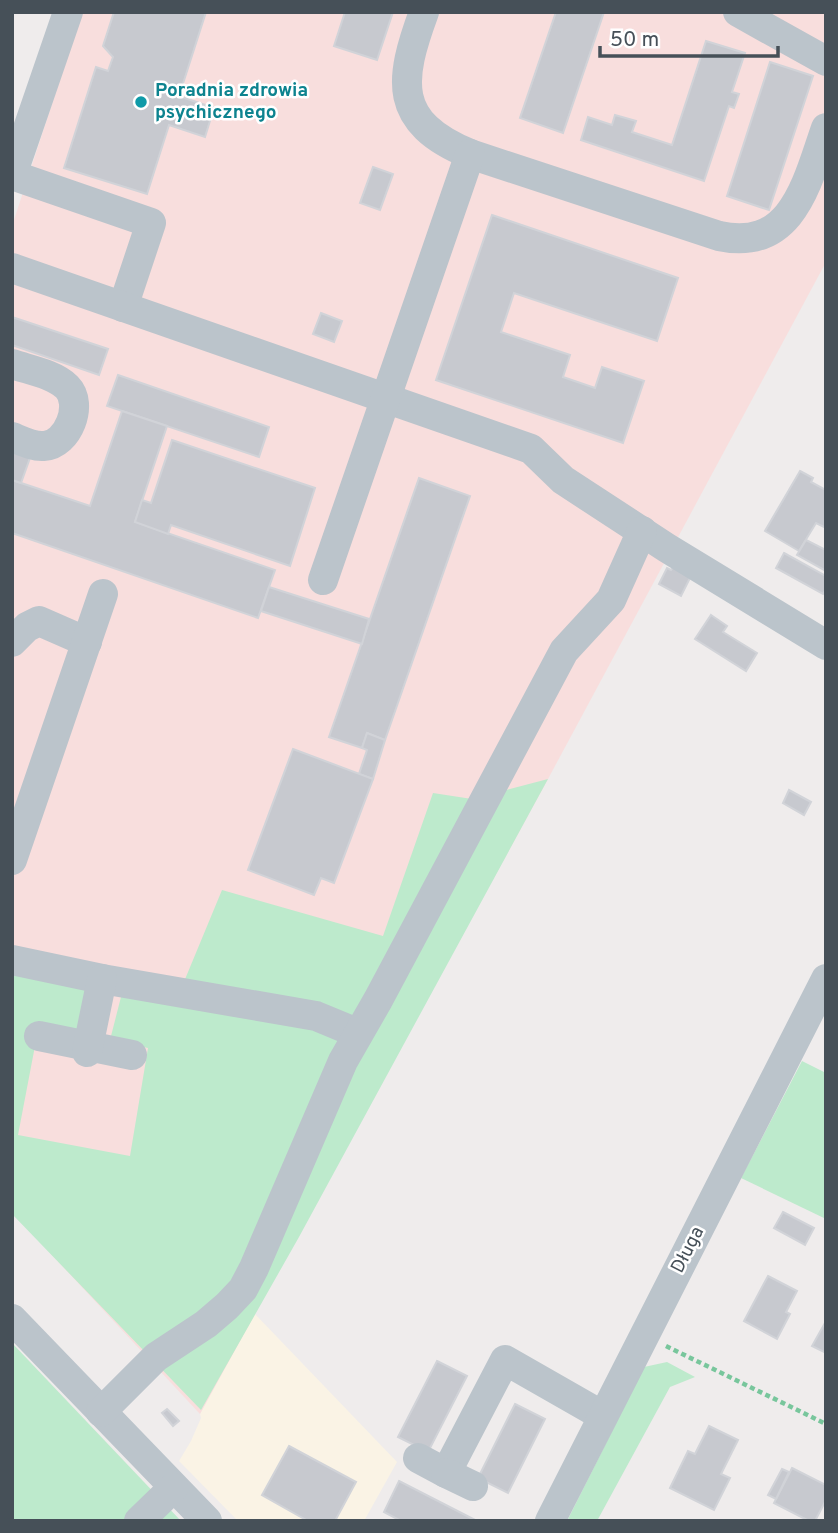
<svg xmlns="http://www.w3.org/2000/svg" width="838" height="1533" viewBox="0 0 838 1533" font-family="Overpass,sans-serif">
	<rect width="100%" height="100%" fill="#efecec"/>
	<path fill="#faf3e5" d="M 254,1313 L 397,1462 L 364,1521 L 238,1521 L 179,1461 L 191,1441 L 201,1418 L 200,1414 Z"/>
	<path fill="#f8dedd" d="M 82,12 L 826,12 L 826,262 L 548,779 L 200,1414 L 12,1212 L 12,226 Z"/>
	<g fill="#bdeacc">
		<path d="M 548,779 L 299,1237 L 201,1410 L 12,1214 L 12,968 L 92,983 L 82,1033 L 39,1025 L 18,1135 L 130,1156 L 148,1048 L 110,1040 L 122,993 L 176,1001 L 222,890 L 383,936 L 433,793 L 472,799 Z"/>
		<path d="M 802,1061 L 826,1073 L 826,1219 L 741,1178 Z"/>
		<path d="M 12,1343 L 181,1521 L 12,1521 Z"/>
		<path d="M 667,1362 L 695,1377 L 670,1387 L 597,1521 L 567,1521 L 644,1367 Z"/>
	</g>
	<g fill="#c7c9cf" stroke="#d1d3d8" stroke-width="2">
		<path d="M 114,12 L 206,12 L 179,96 L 214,108 L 205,137 L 169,125 L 147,194 L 64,168 L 96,67 L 108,71 L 113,57 L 103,46 Z"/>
		<path d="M 345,12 L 393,12 L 377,60 L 334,46 Z"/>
		<path d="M 556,12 L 604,12 L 563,133 L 520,118 Z"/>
		<path d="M 706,41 L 745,53 L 732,92 L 739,94 L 734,108 L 729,106 L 704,181 L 581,140 L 588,117 L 612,125 L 615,115 L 636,121 L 632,132 L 672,145 Z"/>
		<path d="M 770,62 L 813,76 L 769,210 L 727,196 Z"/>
		<path d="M 373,167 L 393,174 L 380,210 L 360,203 Z"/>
		<path d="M 492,215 L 678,278 L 657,341 L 514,293 L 501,332 L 570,355 L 563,377 L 595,388 L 602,367 L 644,381 L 623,443 L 436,380 Z"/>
		<path d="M 321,313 L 342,321 L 334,342 L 313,334 Z"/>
		<path d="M 12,317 L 108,349 L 99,375 L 12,345 Z"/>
		<path d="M 118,375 L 269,427 L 259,457 L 107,406 Z"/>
		<path d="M 122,411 L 167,426 L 135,522 L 275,570 L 258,618 L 12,533 L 12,480 L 90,506 Z"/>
		<path d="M 172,440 L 315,488 L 290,566 L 171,525 L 168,534 L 135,522 L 142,500 L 151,503 Z"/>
		<path d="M 12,448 L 31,455 L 21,483 L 12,480 Z"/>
		<path d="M 800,471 L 813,478 L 811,482 L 826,490 L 826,528 L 816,523 L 799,551 L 765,531 Z"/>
		<path d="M 419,478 L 470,496 L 385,740 L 367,733 L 362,748 L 329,737 Z"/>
		<path d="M 806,540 L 826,550 L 826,571 L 797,555 Z"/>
		<path d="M 784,553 L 826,576 L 826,589 L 823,594 L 776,568 Z"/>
		<path d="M 673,567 L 691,576 L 681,596 L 659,584 L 667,568 L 671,570 Z"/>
		<path d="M 269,587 L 369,619 L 362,644 L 261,611 Z"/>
		<path d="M 711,615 L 727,626 L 723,632 L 757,653 L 746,671 L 695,639 Z"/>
		<path d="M 367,733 L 385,740 L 373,779 L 359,774 L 367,750 L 362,748 Z"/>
		<path d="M 293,749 L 373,779 L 334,883 L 321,878 L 314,895 L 248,870 Z"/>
		<path d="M 789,790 L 811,802 L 804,815 L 783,803 Z"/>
		<path d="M 783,1212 L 814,1228 L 805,1245 L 774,1228 Z"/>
		<path d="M 768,1276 L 797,1291 L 786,1312 L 790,1314 L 777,1339 L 744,1321 Z"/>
		<path d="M 826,1321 L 826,1353 L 812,1346 Z"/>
		<path d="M 437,1361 L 467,1376 L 428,1452 L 398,1437 Z"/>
		<path d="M 515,1404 L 545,1419 L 508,1493 L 478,1478 Z"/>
		<path d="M 167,1409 L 179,1421 L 173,1426 L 162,1413 Z"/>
		<path d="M 709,1426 L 738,1440 L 721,1474 L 730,1478 L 714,1510 L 670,1488 L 688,1451 L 695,1454 Z"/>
		<path d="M 289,1446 L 356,1482 L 335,1521 L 308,1521 L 262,1495 Z"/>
		<path d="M 792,1468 L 826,1485 L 826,1500 L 815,1521 L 809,1521 L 774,1503 Z"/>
		<path d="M 782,1469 L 789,1472 L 776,1499 L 768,1495 Z"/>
		<path d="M 399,1481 L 477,1521 L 401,1521 L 384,1512 Z"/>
	</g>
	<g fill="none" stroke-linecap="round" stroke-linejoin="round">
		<path stroke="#78c69c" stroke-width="4.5" stroke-dasharray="5 3.5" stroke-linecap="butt" d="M 666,1346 L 826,1424"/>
		<g stroke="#bbc4cb" stroke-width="30">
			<path d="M 68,12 L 12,175 L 151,223 L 123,307"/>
			<path d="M 424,12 C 399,80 392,122 470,154 L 719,236 C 793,252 807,182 826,128"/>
			<path d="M 738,12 L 826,61"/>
			<path d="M 12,268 L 531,449 L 563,480 L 667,548 L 826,645"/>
			<path d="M 12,364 C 29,370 54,374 67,387 C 84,404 68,445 44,446 C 34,447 22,441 12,437"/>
			<path d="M 323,580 L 470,154"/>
			<path d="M 12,642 L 27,627 L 39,621 L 87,642"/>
			<path d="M 12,860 L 103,594"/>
			<path d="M 12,960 L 102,979 L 316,1016 L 357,1033"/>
			<path d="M 39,1036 L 132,1055"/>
			<path d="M 87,1052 L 102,979"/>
			<path d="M 12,1319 L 207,1521"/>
			<path d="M 101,1412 L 156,1357 L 206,1324 L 227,1306 L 243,1289 L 254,1268 L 343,1061 L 378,1000 L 564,651 L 611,600 L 642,531"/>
			<path d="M 418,1458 L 446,1473 L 505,1360 L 603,1416"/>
			<path d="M 446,1473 L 473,1486"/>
			<path d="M 139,1521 L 173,1488"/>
			<path d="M 550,1521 L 826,979"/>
		</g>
	</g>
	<circle fill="#0f9aa8" stroke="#fff" stroke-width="2.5" cx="141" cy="102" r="7"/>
	<g text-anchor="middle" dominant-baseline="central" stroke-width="5" stroke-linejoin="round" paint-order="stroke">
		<g font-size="19" font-weight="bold" fill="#0d838f" stroke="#fff" text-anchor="start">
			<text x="155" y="91">Poradnia zdrowia<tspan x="155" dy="22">psychicznego</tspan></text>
		</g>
		<g font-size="19" fill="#465058" stroke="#fff">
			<text transform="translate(688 1250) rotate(-63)">Długa</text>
		</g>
	</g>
	<rect width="838" height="1533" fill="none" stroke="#465058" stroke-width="28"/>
	<path d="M600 46v10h178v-10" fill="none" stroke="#465058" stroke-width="3.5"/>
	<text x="610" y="46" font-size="21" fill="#465058" stroke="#ffffff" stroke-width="5" paint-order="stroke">50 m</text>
</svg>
